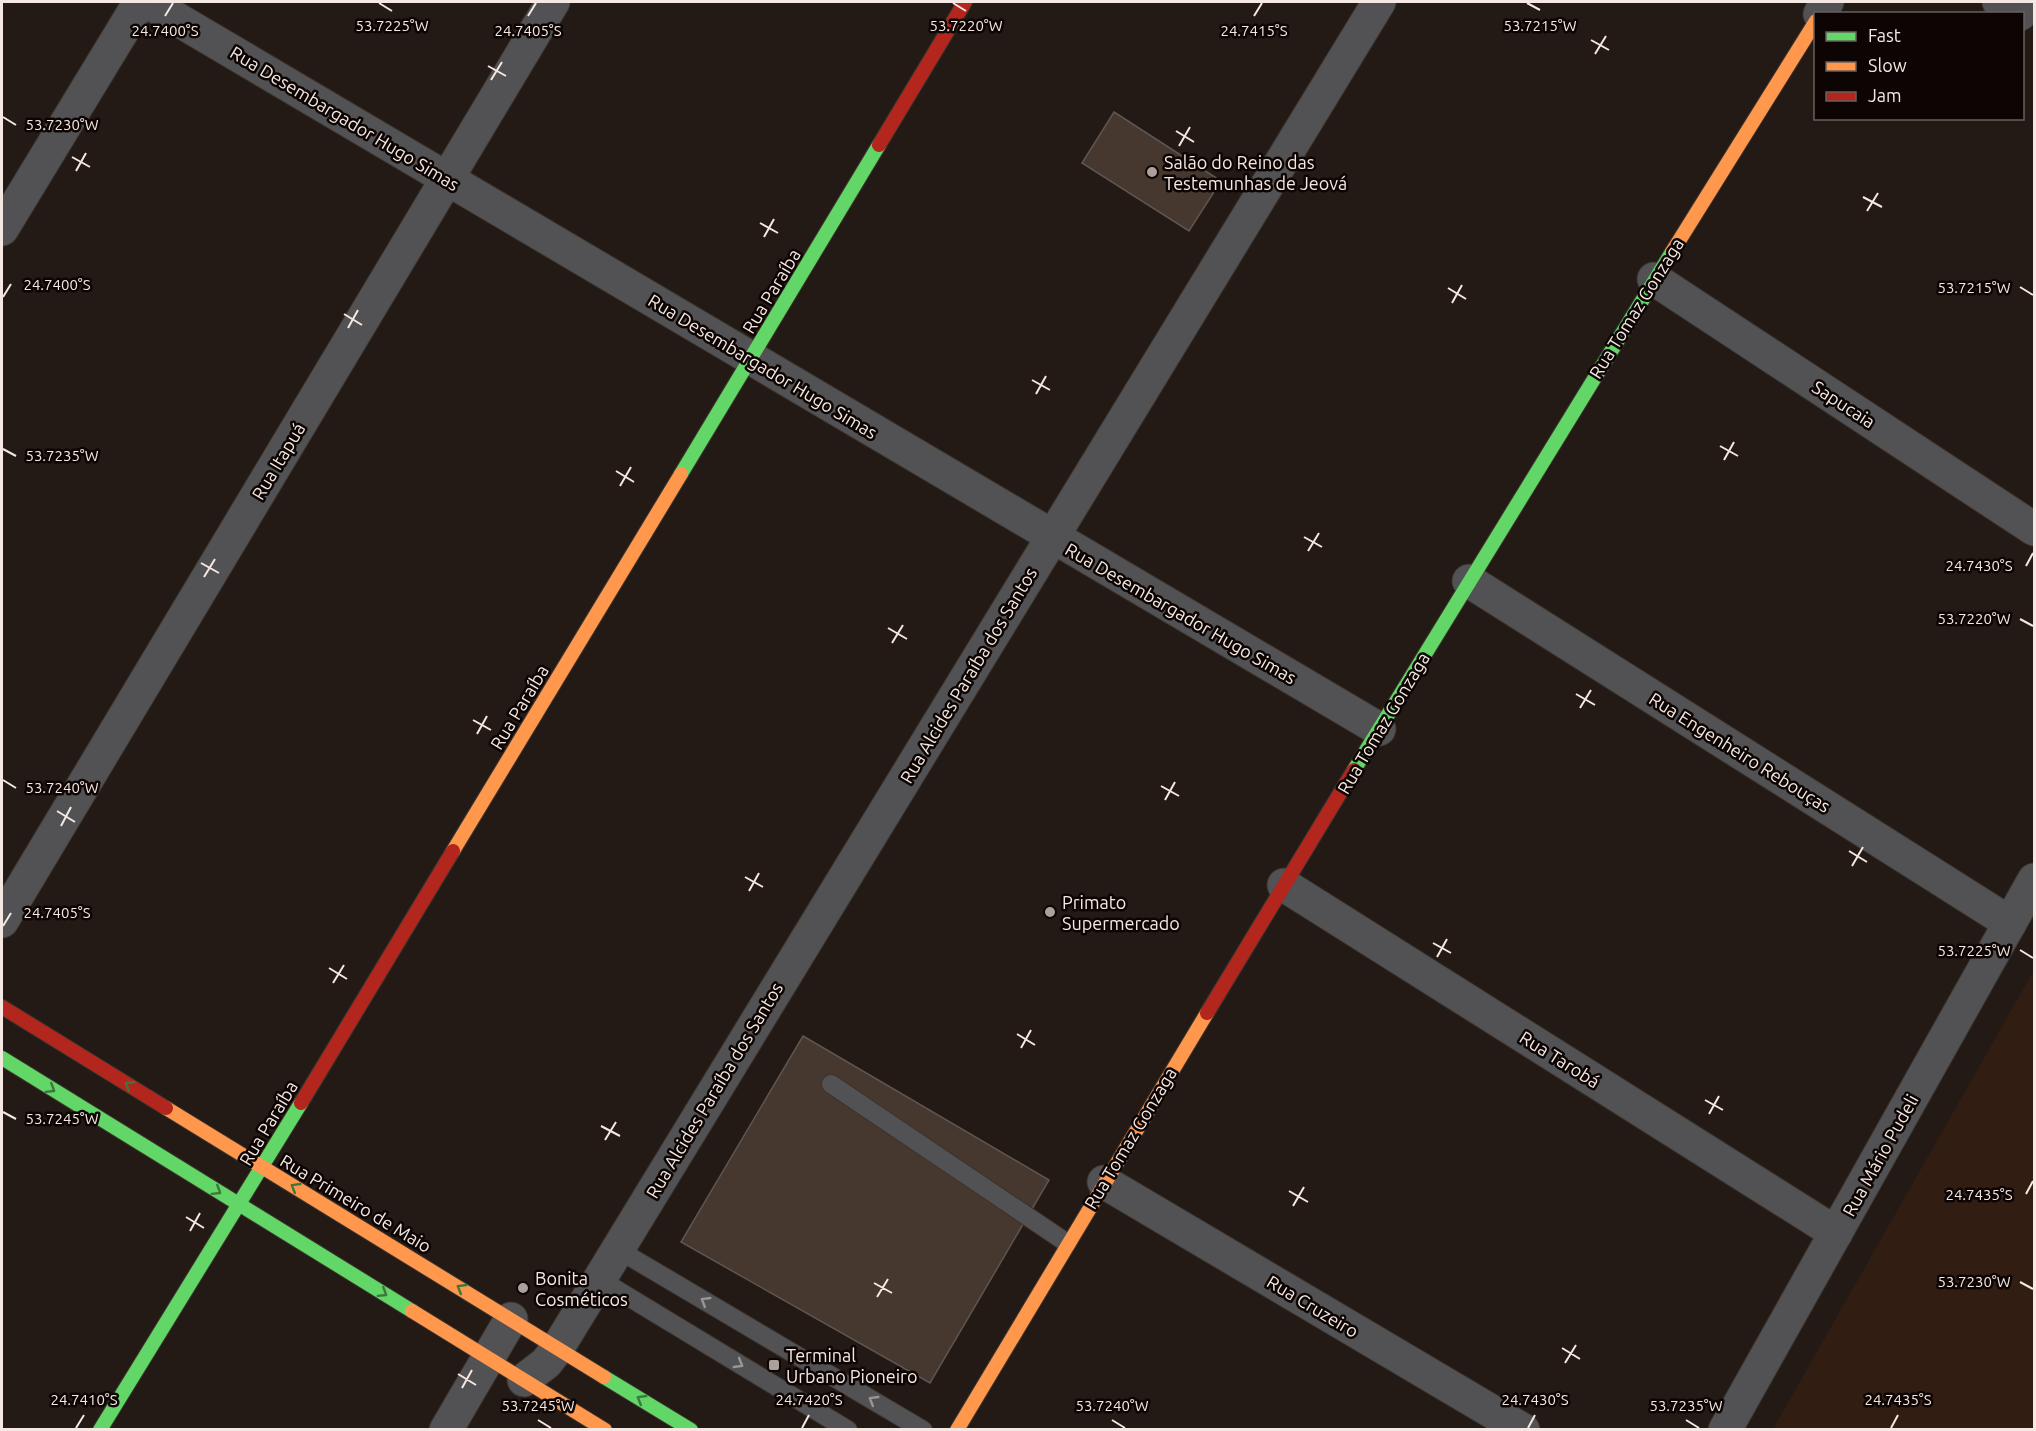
<svg xmlns="http://www.w3.org/2000/svg" width="2036" height="1431" viewBox="0 0 2036 1431" font-family="Ubuntu,sans-serif">
	<rect width="100%" height="100%" fill="#231a15"/>
	<path fill="#321d12" d="M 2034,970 L 2034,1429 L 1773,1429 Z"/>
	<g fill="#46372f" stroke="#5e5652" stroke-width="1.5">
		<path d="M 1114,112 L 1221,181 L 1189,231 L 1082,163 Z"/>
		<path d="M 803,1036 L 1049,1180 L 930,1383 L 681,1242 Z"/>
	</g>
	<g fill="none" stroke-linecap="round" stroke-linejoin="round">
		<g stroke="#3b342e" stroke-width="20">
			<g id="lane">
				<path d="M 831,1084 L 1067,1243"/>
				<path d="M 617,1249 L 923,1430"/>
				<path d="M 599,1279 L 848,1430"/>
			</g>
		</g>
		<g stroke="#3b342e" stroke-width="35">
			<g id="street">
				<path d="M 148,2 L 1379,729"/>
				<path d="M 1999,2 L 2020,14"/>
				<path d="M 1820,14 L 1827,2"/>
				<path d="M 2,229 L 140,2"/>
				<path d="M 1654,279 L 2034,529"/>
				<path d="M 1469,581 L 2010,923"/>
				<path d="M 1284,885 L 1836,1233"/>
				<path d="M 2,921 L 553,2"/>
				<path d="M 1104,1182 L 1523,1430"/>
				<path d="M 524,1380 L 546,1363 L 557,1349 L 1379,2"/>
				<path d="M 446,1430 L 511,1319"/>
				<path d="M 1725,1430 L 2034,880"/>
			</g>
		</g>
		<g stroke="#3b342e" stroke-width="16">
			<g id="fast">
				<path d="M 681,474 L 879,145"/>
				<path d="M 1354,770 L 1672,252"/>
				<path d="M 2,1058 L 412,1311"/>
				<path d="M 604,1377 L 691,1430"/>
				<path d="M 100,1430 L 301,1103"/>
			</g>
		</g>
		<g stroke="#3b342e" stroke-width="16">
			<g id="slow">
				<path d="M 1672,252 L 1816,21"/>
				<path d="M 453,851 L 681,474"/>
				<path d="M 166,1108 L 604,1377"/>
				<path d="M 412,1311 L 605,1430"/>
				<path d="M 957,1430 L 1207,1013"/>
			</g>
		</g>
		<g stroke="#3b342e" stroke-width="16">
			<g id="jam">
				<path d="M 879,145 L 965,2"/>
				<path d="M 2,1007 L 166,1108"/>
				<path d="M 1207,1013 L 1354,770"/>
				<path d="M 301,1103 L 453,851"/>
			</g>
		</g>
		<use href="#lane" stroke="#525254" stroke-width="18"/>
		<use href="#street" stroke="#525254" stroke-width="33"/>
		<use href="#fast" stroke="#63d668" stroke-width="14"/>
		<use href="#slow" stroke="#ff974d" stroke-width="14"/>
		<use href="#jam" stroke="#b3261e" stroke-width="14"/>
	</g>
	<defs><path id="oneway-chevron" d="M-2-3.5L2.5 0L-2 3.5" fill="none" stroke-width="1.6" stroke-linecap="round" stroke-linejoin="round" transform="scale(1.5)"/></defs>
	<g stroke="#3c783b">
		<use href="#oneway-chevron" transform="translate(129 1085) rotate(-148)"/>
		<use href="#oneway-chevron" transform="translate(51 1089) rotate(32)"/>
		<use href="#oneway-chevron" transform="translate(295 1187) rotate(-149)"/>
		<use href="#oneway-chevron" transform="translate(217 1191) rotate(32)"/>
		<use href="#oneway-chevron" transform="translate(461 1288) rotate(-149)"/>
		<use href="#oneway-chevron" transform="translate(383 1293) rotate(32)"/>
		<use href="#oneway-chevron" transform="translate(641 1399) rotate(-149)"/>
	</g>
	<g stroke="#9b9694">
		<use href="#oneway-chevron" transform="translate(705 1301) rotate(-149)"/>
		<use href="#oneway-chevron" transform="translate(739 1364) rotate(31)"/>
		<use href="#oneway-chevron" transform="translate(873 1400) rotate(-149)"/>
	</g>
	<path fill="none" stroke="#f5e8e2" stroke-width="2" d="M 379,3 L 392,11M 953,3 L 966,11M 1527,3 L 1540,10M 165,16 L 173,3M 528,16 L 536,3M 1254,16 L 1262,3M 1591,40 L 1609,50M 1595,54 L 1606,36M 488,66 L 506,76M 491,80 L 502,62M 3,117 L 16,125M 1176,131 L 1194,142M 1179,146 L 1190,127M 72,157 L 90,167M 76,171 L 86,153M 1863,197 L 1882,207M 1867,211 L 1878,193M 760,223 L 778,233M 764,237 L 774,219M 2020,287 L 2033,295M 1448,288 L 1466,299M 3,297 L 11,284M 1452,303 L 1462,285M 344,314 L 362,325M 348,328 L 358,310M 1032,380 L 1050,390M 1036,394 L 1046,376M 1720,446 L 1738,456M 3,449 L 16,456M 1724,460 L 1734,442M 616,471 L 634,482M 620,486 L 631,467M 1304,537 L 1322,547M 1308,551 L 1319,533M 201,563 L 219,573M 2026,566 L 2033,553M 204,577 L 215,559M 2020,619 L 2033,626M 888,628 L 907,639M 892,643 L 903,625M 1576,694 L 1595,705M 1580,708 L 1591,690M 473,720 L 491,730M 477,734 L 487,716M 3,780 L 16,788M 1161,786 L 1179,796M 1165,800 L 1175,782M 57,811 L 75,822M 61,826 L 71,807M 1849,851 L 1867,862M 1852,866 L 1863,847M 745,877 L 763,887M 749,891 L 759,873M 3,926 L 11,913M 1433,943 L 1451,953M 2020,950 L 2033,958M 1437,957 L 1447,939M 329,968 L 347,979M 333,983 L 344,965M 1017,1034 L 1035,1045M 1021,1048 L 1031,1030M 1705,1100 L 1723,1110M 3,1112 L 16,1119M 1709,1114 L 1719,1096M 601,1126 L 620,1136M 605,1140 L 616,1122M 1289,1191 L 1308,1202M 2026,1194 L 2033,1181M 1293,1206 L 1304,1187M 186,1217 L 204,1228M 190,1231 L 200,1213M 2020,1282 L 2033,1289M 874,1283 L 892,1293M 877,1297 L 888,1279M 1562,1348 L 1580,1359M 1565,1363 L 1576,1345M 458,1374 L 476,1385M 462,1388 L 472,1370M 538,1420 L 551,1428M 1112,1420 L 1125,1428M 1686,1420 L 1699,1428M 76,1428 L 84,1415M 802,1428 L 809,1415M 1528,1428 L 1535,1415M 1891,1428 L 1898,1415"/>
	<g fill="#aca09a" stroke="#0c0503" stroke-width="2">
		<circle cx="1152" cy="172" r="6"/>
		<circle cx="1050" cy="912" r="6"/>
		<circle cx="523" cy="1288" r="6"/>
		<rect x="768" y="1359" width="12" height="12" rx="3"/>
	</g>
	<g text-anchor="middle" dominant-baseline="central" stroke-width="5" stroke-linejoin="round" paint-order="stroke">
		<g font-size="18" fill="#f5e8e2" stroke="#0c0503">
			<text transform="translate(345 118) rotate(31)">Rua Desembargador Hugo Simas</text>
			<text transform="translate(771 291) rotate(-59)">Rua Paraíba</text>
			<text transform="translate(1636 308) rotate(-58)">Rua Tomaz Gonzaga</text>
			<text transform="translate(763 366) rotate(31)">Rua Desembargador Hugo Simas</text>
			<text transform="translate(1844 404) rotate(33)">Sapucaia</text>
			<text transform="translate(278 461) rotate(-59)">Rua Itapuá</text>
			<text transform="translate(1181 613) rotate(30)">Rua Desembargador Hugo Simas</text>
			<text transform="translate(968 675) rotate(-59)">Rua Alcides Paraíba dos Santos</text>
			<text transform="translate(519 707) rotate(-59)">Rua Paraíba</text>
			<text transform="translate(1383 723) rotate(-59)">Rua Tomaz Gonzaga</text>
			<text transform="translate(1740 752) rotate(32)">Rua Engenheiro Rebouças</text>
			<text transform="translate(1560 1059) rotate(32)">Rua Tarobá</text>
			<text transform="translate(714 1090) rotate(-59)">Rua Alcides Paraíba dos Santos</text>
			<text transform="translate(268 1123) rotate(-59)">Rua Paraíba</text>
			<text transform="translate(1130 1138) rotate(-59)">Rua Tomaz Gonzaga</text>
			<text transform="translate(1880 1155) rotate(-61)">Rua Mário Pudeli</text>
			<text transform="translate(356 1203) rotate(31)">Rua Primeiro de Maio</text>
			<text transform="translate(1313 1306) rotate(31)">Rua Cruzeiro</text>
		</g>
		<g font-size="18" fill="#f5e8e2" stroke="#0c0503" text-anchor="start">
			<text x="1164" y="162">Salão do Reino das<tspan x="1164" dy="21">Testemunhas de Jeová</tspan></text>
			<text x="1062" y="902">Primato<tspan x="1062" dy="21">Supermercado</tspan></text>
			<text x="535" y="1278">Bonita<tspan x="535" dy="21">Cosméticos</tspan></text>
			<text x="786" y="1355">Terminal<tspan x="786" dy="21">Urbano Pioneiro</tspan></text>
		</g>
	</g>
	<g font-size="15" text-anchor="middle" fill="#f5e8e2" stroke="#0c0503" stroke-width="5" stroke-linejoin="round" paint-order="stroke">
		<text x="392" y="31">53.7225°W</text>
		<text x="966" y="31">53.7220°W</text>
		<text x="1540" y="31">53.7215°W</text>
		<text x="165" y="36">24.7400°S</text>
		<text x="528" y="36">24.7405°S</text>
		<text x="1254" y="36">24.7415°S</text>
		<text x="62" y="130">53.7230°W</text>
		<text x="57" y="290">24.7400°S</text>
		<text x="1974" y="293">53.7215°W</text>
		<text x="62" y="461">53.7235°W</text>
		<text x="1979" y="571">24.7430°S</text>
		<text x="1974" y="624">53.7220°W</text>
		<text x="62" y="793">53.7240°W</text>
		<text x="57" y="918">24.7405°S</text>
		<text x="1974" y="956">53.7225°W</text>
		<text x="62" y="1124">53.7245°W</text>
		<text x="1979" y="1200">24.7435°S</text>
		<text x="1974" y="1287">53.7230°W</text>
		<text x="84" y="1405">24.7410°S</text>
		<text x="809" y="1405">24.7420°S</text>
		<text x="1535" y="1405">24.7430°S</text>
		<text x="1898" y="1405">24.7435°S</text>
		<text x="538" y="1411">53.7245°W</text>
		<text x="1112" y="1411">53.7240°W</text>
		<text x="1686" y="1411">53.7235°W</text>
	</g>
	<rect width="2036" height="1431" fill="none" stroke="#f5e8e2" stroke-width="6"/>
	<rect x="1814" y="12" width="210" height="108" fill="#0c0503" stroke="#69605c" stroke-width="1.5"/>
	<rect x="1826" y="32" width="30" height="9" fill="#63d668" stroke="#69605c" stroke-width="1.5"/>
	<text x="1868" y="42" font-size="18" fill="#f5e8e2">Fast</text>
	<rect x="1826" y="62" width="30" height="9" fill="#ff974d" stroke="#69605c" stroke-width="1.5"/>
	<text x="1868" y="72" font-size="18" fill="#f5e8e2">Slow</text>
	<rect x="1826" y="92" width="30" height="9" fill="#b3261e" stroke="#69605c" stroke-width="1.5"/>
	<text x="1868" y="102" font-size="18" fill="#f5e8e2">Jam</text>
</svg>
